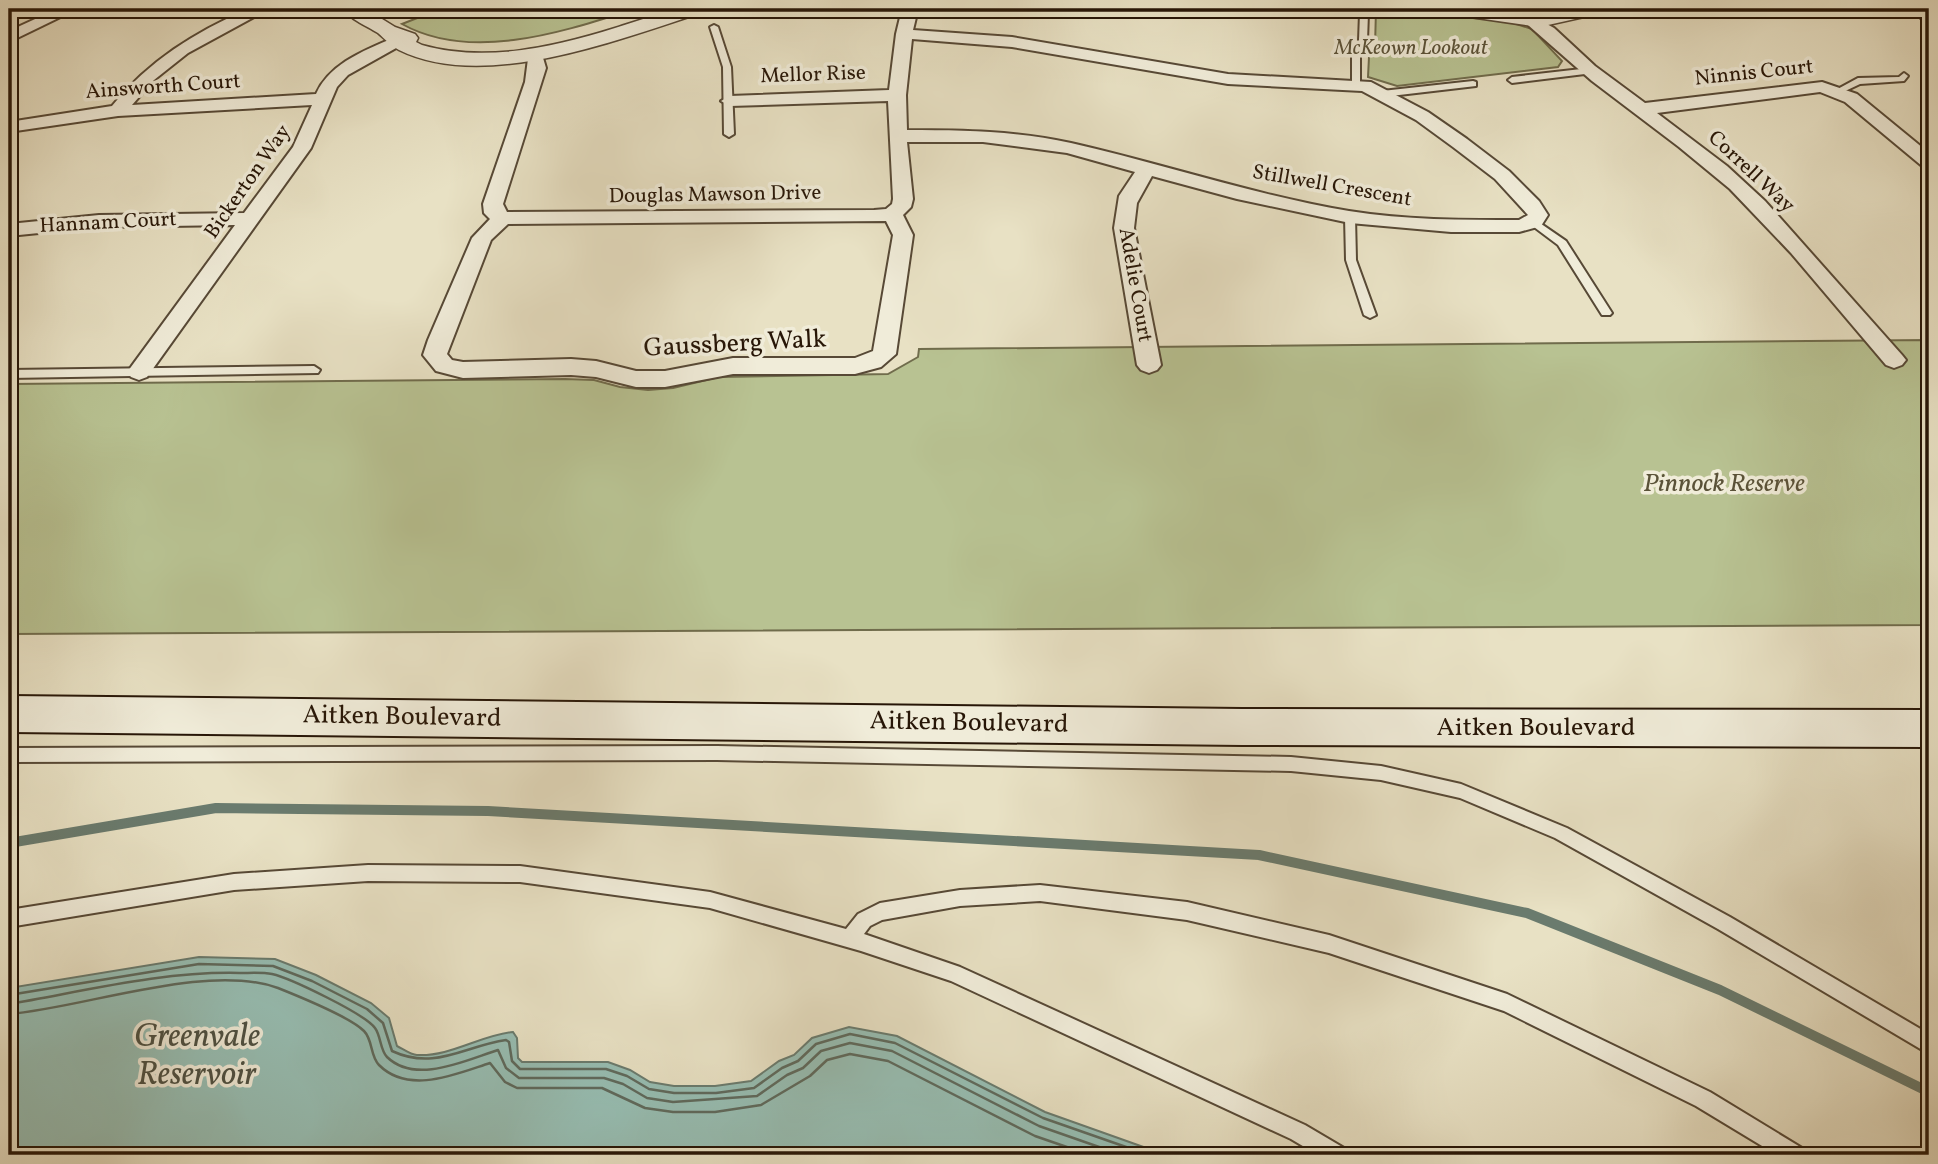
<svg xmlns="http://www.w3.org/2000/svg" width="1938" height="1164" viewBox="0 0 1938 1164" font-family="Vollkorn,serif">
	<rect width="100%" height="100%" fill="#e8e1c4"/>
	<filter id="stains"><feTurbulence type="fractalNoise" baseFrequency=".00286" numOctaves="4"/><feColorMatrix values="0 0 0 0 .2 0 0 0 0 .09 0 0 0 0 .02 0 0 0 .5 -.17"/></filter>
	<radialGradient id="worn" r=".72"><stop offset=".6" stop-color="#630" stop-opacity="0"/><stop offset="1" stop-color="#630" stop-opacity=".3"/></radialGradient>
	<g fill="#b8c292" stroke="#706c4c" stroke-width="2">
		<path d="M 440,9 L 635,9 C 565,31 472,63 402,24 Z"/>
		<path d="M 1376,9 L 1507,21 L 1532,29 L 1562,61 L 1558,67 L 1397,86 L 1368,77 L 1369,57 L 1375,47 Z"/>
		<path d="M 1929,340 L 1929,625 L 9,634 L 9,384 L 565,379 L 594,380 L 620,387 L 648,390 L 673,388 L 719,377 L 888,374 L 918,357 L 919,349 Z"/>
	</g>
	<path fill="#97beb3" stroke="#6a7b6e" stroke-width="2" d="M 199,957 L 275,959 L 316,975 L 371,1003 L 389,1018 L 397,1046 C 403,1049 411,1055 417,1055 C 450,1057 481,1035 513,1032 L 517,1038 L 518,1058 L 522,1062 L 608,1062 L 630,1070 L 650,1082 L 674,1086 L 715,1086 L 751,1081 L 779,1061 L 794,1055 L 812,1038 L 849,1027 L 897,1036 L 1045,1112 L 1166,1155 L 9,1155 L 9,988 Z"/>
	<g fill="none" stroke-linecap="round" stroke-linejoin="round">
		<g stroke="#5f6a5d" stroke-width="2.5">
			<path d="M 9,995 L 199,964 L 273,966 L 312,981 L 367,1009 L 383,1023 L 392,1051 C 435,1071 464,1046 506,1040 L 509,1042 L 512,1061 L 520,1069 L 606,1069 L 627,1076 L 649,1089 L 674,1093 L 716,1093 L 754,1088 L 782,1068 L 798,1061 L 816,1044 L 850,1034 L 895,1043 L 1043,1118 L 1149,1155"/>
			<path d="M 9,1004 C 85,991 163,971 240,973 C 250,973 262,972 272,974 C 290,978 365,1014 375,1028 C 381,1036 380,1050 387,1057 C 416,1085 466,1060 498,1050 L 506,1068 L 519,1078 L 604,1078 L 623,1084 L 647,1098 L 673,1102 L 757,1096 L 787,1075 L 803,1068 L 821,1051 L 850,1043 L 892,1051 L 1039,1126 L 1122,1155"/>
			<path d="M 9,1014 C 84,1008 207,962 278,988 C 298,996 350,1017 364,1031 C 373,1040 370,1056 379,1065 C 409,1095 456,1074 490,1063 L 505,1082 L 517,1088 L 602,1088 L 645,1108 L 673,1112 L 715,1112 L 761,1105 L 810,1076 L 827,1060 L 850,1054 L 888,1061 L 1035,1136 L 1090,1155"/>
		</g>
		<path stroke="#6a7b6e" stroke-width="10" d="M 9,843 L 216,808 L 488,811 L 1259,855 L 1527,913 L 1720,990 L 1929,1092"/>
		<g stroke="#574936" stroke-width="4">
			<g id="service">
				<path d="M 1364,11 L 1368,13 L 1367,41 L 1360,57 L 1360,84 L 1356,87 L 1352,84 L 1352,57 L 1359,41 L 1360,13 Z"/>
				<path d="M 714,25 L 718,27 L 731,67 L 734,134 L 729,137 L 724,134 L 723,67 L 710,27 Z"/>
				<path d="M 1590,68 L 1593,69 L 1593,73 L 1512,83 L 1508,80 L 1512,77 Z"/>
				<path d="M 1904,73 L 1908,76 L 1904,81 L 1860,84 L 1841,93 L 1834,91 L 1858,78 L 1899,77 Z"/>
				<path d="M 1473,81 L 1476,82 L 1476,86 L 1382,97 L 1378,94 L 1382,91 Z"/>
				<path d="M 1350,214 L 1355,217 L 1356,260 L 1376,315 L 1370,318 L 1364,315 L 1346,260 L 1345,217 Z"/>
				<path d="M 1534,219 L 1566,241 L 1612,313 L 1610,315 L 1602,315 L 1558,245 L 1530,224 L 1529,222 Z"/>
				<path d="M 314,366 L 320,370 L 318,373 L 9,378 L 9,370 Z"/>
				<path d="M 717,746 L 1291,757 L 1381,766 L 1461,784 L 1567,828 L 1730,917 L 1929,1034 L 1929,1054 L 1718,929 L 1555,838 L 1460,798 L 1381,780 L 1291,771 L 717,760 L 9,762 L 9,748 Z"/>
				<path d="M 368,865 L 520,866 L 710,892 L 846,929 L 858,914 L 880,903 L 960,890 L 1040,885 L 1187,902 L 1329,935 L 1507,994 L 1710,1092 L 1802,1148 L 1805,1155 L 1777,1155 L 1696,1106 L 1504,1011 L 1329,953 L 1187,920 L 1040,901 L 960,906 L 882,920 L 870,926 L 864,934 L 960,967 L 1305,1125 L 1344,1148 L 1347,1155 L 1318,1155 L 1291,1139 L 951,981 L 861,951 L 710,908 L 520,882 L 368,881 L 234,890 L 9,927 L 9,910 L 234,874 Z"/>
			</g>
		</g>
		<g stroke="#574936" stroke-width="4">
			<g id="minor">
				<path d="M 57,9 L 77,9 L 9,42 L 9,31 Z"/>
				<path d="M 248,9 L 269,9 L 188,53 L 154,80 L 132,105 L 316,94 C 331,61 369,49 400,35 L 406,33 L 414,38 L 348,75 L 337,87 L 311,148 L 147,377 L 139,380 L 131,377 L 127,372 L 131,367 L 235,225 L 99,227 L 9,236 L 9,224 L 99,215 L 244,213 L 293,147 L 312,105 L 118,116 L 9,132 L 9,122 L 112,106 C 149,61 195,32 248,9 Z"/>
				<path d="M 902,9 L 918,9 L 913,30 L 1012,37 L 1228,74 L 1371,82 L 1428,112 L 1467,139 L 1509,171 L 1539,201 L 1548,215 L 1541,226 L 1519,232 L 1451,232 L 1350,223 L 1237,199 L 1152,176 L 1137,203 L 1134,228 L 1161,365 L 1157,370 L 1149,373 L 1141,370 L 1137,365 L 1114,228 L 1119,196 L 1135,172 L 1067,153 L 983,142 L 907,142 L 913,199 L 911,207 L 903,215 L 913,235 L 896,354 L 881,367 L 855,374 L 733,374 L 665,387 L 636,387 L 596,377 L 571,375 L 463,378 L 436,371 L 423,355 L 428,340 L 472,238 L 490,219 L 484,213 L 483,204 L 525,82 L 529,51 L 541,51 L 546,68 L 503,204 L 507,212 L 874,210 L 886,209 L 892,204 L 893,199 L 888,101 L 730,106 L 721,101 L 730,96 L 889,90 L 896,34 ZM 912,39 L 1012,47 L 1228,84 L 1362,91 L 1416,120 L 1453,147 L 1495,179 L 1528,215 L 1519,220 C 1462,220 1405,220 1349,211 C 1254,195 1164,164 1071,143 C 1017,131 962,130 907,130 L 906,95 ZM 886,221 L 893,235 L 873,351 L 855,358 L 733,358 L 665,371 L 636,371 L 596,361 L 571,359 L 463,362 L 452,360 L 447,354 L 491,240 L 508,224 Z"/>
				<path d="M 1529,14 L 1554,28 L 1595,66 L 1645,103 L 1822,82 L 1857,94 L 1929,153 L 1929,168 L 1922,166 L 1845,102 L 1820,92 L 1657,113 L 1727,166 L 1765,201 L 1902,355 L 1906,360 L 1902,365 L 1894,368 L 1886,365 L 1791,253 L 1730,189 L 1679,147 L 1592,81 L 1521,19 Z"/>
			</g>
		</g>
		<g stroke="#574936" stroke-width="3">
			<g id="tertiary">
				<path d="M 343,9 L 366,9 L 395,27 L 415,34 L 418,38 L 416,42 L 422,45 C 485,63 554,47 615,28 C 645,19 672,7 704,9 L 701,13 C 617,40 484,92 399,50 C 391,46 385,39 378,33 C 367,26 351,20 343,9 Z"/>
				<path d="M 1446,9 L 1525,9 L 1534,15 L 1545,14 L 1541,9 L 1605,9 L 1602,13 L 1539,27 L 1456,15 L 1449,13 Z"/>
			</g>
		</g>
		<g stroke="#271607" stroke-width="4">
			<path id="secondary" d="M 9,696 L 1242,709 L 1929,710 L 1929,747 L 1242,745 L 9,732 Z"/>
		</g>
		<g stroke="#271607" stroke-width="4">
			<path id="primary" d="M 1912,9 L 1929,9 L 1929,19 L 1921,18 Z"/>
		</g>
		<use href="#service" fill="#f0ecd9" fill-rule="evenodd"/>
		<use href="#minor" fill="#f0ecd9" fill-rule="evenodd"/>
		<use href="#tertiary" fill="#f0ecd9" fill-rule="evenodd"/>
		<use href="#secondary" fill="#f0ecd9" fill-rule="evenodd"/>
		<use href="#primary" fill="#e8e1c4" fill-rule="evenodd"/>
	</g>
	<g text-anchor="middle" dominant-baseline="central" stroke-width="7" stroke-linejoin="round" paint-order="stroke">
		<g font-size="21" font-style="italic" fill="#5a5238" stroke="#f0ecd9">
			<text x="1411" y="48">McKeown Lookout</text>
		</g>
		<g font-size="21" fill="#271607" stroke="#f0ecd9">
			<text transform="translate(1754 73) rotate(-6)">Ninnis Court</text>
			<text transform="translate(813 75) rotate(-2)">Mellor Rise</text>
			<text transform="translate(163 87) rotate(-4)">Ainsworth Court</text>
			<text transform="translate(1751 172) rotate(43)">Correll Way</text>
			<text transform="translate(248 182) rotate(-55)">Bickerton Way</text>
			<text transform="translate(1332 186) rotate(10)">Stillwell Crescent</text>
			<text transform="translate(715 195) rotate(-1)">Douglas Mawson Drive</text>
			<text transform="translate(108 223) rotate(-3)">Hannam Court</text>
			<text transform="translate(1135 285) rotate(80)">Adelie Court</text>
		</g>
		<g font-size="26" fill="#271607" stroke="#f0ecd9">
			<text transform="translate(735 344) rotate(-3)">Gaussberg Walk</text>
			<text transform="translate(402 717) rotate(1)">Aitken Boulevard</text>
			<text transform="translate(969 723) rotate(1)">Aitken Boulevard</text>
			<text x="1536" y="728">Aitken Boulevard</text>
		</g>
		<g font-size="26" font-style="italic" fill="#5a5238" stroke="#f0ecd9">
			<text x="1724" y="484">Pinnock Reserve</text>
		</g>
		<g font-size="33" font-style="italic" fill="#4e5143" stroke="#f0ecd9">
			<text x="197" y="1038">Greenvale<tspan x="197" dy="38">Reservoir</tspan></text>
		</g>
	</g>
	<rect width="1938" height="1164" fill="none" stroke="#e8e1c4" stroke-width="35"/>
	<rect x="10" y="10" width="1917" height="1143" fill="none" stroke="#271607" stroke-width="3.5"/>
	<rect x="18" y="18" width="1903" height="1129" fill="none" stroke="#271607" stroke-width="2"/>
	<rect width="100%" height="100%" filter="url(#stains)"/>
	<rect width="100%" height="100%" fill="url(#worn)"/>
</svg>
